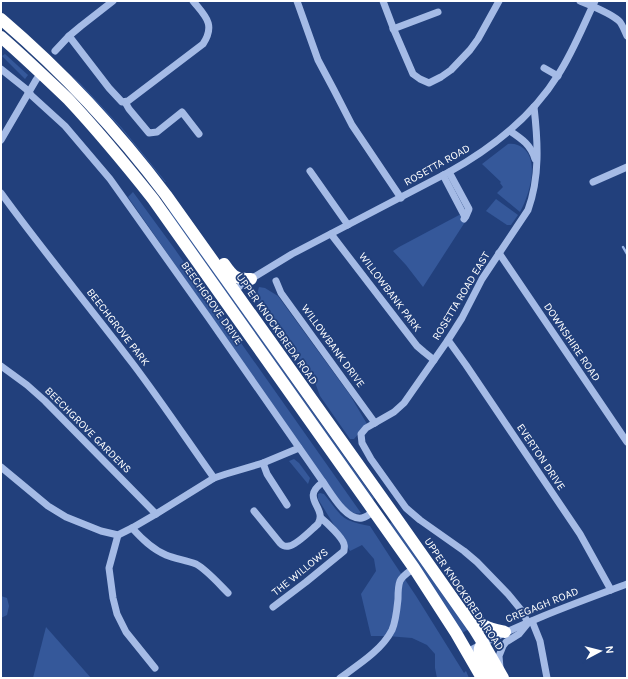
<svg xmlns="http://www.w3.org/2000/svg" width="628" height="679" viewBox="0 0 628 679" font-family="Karla,sans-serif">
	<rect width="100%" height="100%" fill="#22407c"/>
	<g fill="#35589a">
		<path d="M 5,54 L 28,75 L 25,79 L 2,56 Z"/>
		<path d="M 71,75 L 80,83 L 122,128 L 166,182 L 165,182 L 120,127 Z"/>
		<path d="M 508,144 C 514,143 519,145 523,148 C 540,161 529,196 520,212 L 497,193 L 503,187 L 500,183 L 501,182 L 482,164 Z"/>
		<path d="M 133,192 L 174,248 L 361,513 C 354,515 350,511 344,507 L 128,197 Z"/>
		<path d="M 496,199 L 518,215 L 511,225 L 507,225 L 486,211 Z"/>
		<path d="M 166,209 L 174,212 L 293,384 L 374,498 L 373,501 Z"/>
		<path d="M 461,214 L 465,222 L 423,287 L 406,265 L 393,251 L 399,247 Z"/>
		<path d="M 259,287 L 265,288 L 278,296 L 350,395 L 367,424 L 354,439 L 350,439 L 320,396 L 313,377 L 266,317 L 256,298 Z"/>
		<path d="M 294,459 L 299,463 L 310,478 L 308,484 L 289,461 Z"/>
		<path d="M 320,493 L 324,494 C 332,503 338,515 348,520 C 355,523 363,525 370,526 L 392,560 L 416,596 L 464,673 L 466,671 L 469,678 L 437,678 L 435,668 L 435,654 L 427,645 L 412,638 L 387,636 L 371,636 L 361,594 L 376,571 L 374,559 L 362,545 L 350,551 L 318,499 L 318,494 Z"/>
		<path d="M 394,521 L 469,629 L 462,633 L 389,525 L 390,523 Z"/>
		<path d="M 1,596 L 7,598 L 9,606 L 7,615 L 1,618 Z"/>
		<path d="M 46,627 L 91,678 L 33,678 Z"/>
	</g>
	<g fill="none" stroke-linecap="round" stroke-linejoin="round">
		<path stroke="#99b5e7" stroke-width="2.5" d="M 623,247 L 627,254"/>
		<g stroke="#a5bbe6" stroke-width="7">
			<path d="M 297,1 L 318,60 L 334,90 L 352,125 L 401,198"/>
			<path d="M 383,1 L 394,30 L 413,74 L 420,79 L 429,83 L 441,77 L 451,70 L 470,50 L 478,39 L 499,1"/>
			<path d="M 580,1 C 590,5 613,14 620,22 C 623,26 625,32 627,36"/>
			<path d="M 393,29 L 438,12"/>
			<path d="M 69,36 L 109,88 L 122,102 L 128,101 L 203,44 C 216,24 205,16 193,1"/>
			<path d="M 55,51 L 69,36 L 81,26 L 113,1"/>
			<path d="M 544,68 L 558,76"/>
			<path d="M 1,69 L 26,89 L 32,96 L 65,126 L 110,179 L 208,317 L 323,482 C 331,493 346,521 362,518 C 367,517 370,514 373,511"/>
			<path d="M 125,102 L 129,109 L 149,133 L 157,132 L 182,112 L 199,134"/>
			<path d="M 510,131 C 522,139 531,145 535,159"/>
			<path d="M 1,140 L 36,80 L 41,73"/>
			<path d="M 310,171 L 348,225"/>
			<path d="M 449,172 L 469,209 L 466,216 L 464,219"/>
			<path d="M 443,175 L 465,217"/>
			<path d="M 593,182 L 627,167"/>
			<path d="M 1,193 C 43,251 89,306 133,364 C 161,401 187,440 214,478"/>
			<path d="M 331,234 L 417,346 L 424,352 L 434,360"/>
			<path d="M 499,253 L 627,442"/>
			<path d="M 276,281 L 281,293 L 375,423"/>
			<path d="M 234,290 L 251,279 L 292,254 L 449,172 C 492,148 532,117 558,75 C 573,52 583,26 595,1"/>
			<path d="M 448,340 L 466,365 L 580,534 L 611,590"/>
			<path d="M 1,366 L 27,385 L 45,401 L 156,514"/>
			<path d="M 263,463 L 267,474 L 287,505"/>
			<path d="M 1,467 L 48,506 L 66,517 L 101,531 L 118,535 L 132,528 L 156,514 L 214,478 L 226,474 L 263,463 L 299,448"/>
			<path d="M 254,511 L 280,543 C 283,546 285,547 289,546 C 297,545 312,529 318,524 C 328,507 299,499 323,482"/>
			<path d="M 132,528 C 142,539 152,549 166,555 C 175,559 186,560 196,564 C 207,570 219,584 228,593"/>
			<path d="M 118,535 L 109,568 L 113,598 L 117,614 L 126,632 L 155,668"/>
			<path d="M 273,607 L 306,582 L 344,551 C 344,548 345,547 344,544 C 342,537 327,523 321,518"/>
			<path d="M 532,621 L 540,641 L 547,678"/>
			<path d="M 467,652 C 518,624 573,604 627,584"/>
			<path d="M 500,668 L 499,656 L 503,646 L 506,642 L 519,634 L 528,623 L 522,611 L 508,594 L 477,562 L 464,551 L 420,520 L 406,508 L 371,459 L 362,443 L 361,434 L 366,428 L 394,412 L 404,403 L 448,340 L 462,318 L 482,279 L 528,210 C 540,177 538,142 534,107"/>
			<path d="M 340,678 C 358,665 382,650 392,630 C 396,621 397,609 398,599 C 398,593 398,586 400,581 C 403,575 409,572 414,568"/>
		</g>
		<g stroke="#fff" stroke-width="12">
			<path d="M 1,19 C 63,72 117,130 166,195 L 392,512 L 475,630 L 483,643 L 503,678"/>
			<path d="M 1,37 C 24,57 46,78 68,99 C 98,131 126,165 153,199 L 414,568 L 456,633 L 482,678"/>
			<path d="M 224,264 C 233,277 235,279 251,279"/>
			<path d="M 471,612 C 481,627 488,628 505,632"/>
			<path d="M 483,643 C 480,647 479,649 480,654 L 492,678"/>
		</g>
	</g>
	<g text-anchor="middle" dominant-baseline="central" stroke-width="3.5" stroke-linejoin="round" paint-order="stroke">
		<g font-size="11" fill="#fff" stroke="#22407c">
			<text transform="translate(437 165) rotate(-29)">ROSETTA ROAD</text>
			<text transform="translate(390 292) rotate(53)">WILLOWBANK PARK</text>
			<text transform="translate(461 296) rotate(-59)">ROSETTA ROAD EAST</text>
			<text transform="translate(212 303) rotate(55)">BEECHGROVE DRIVE</text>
			<text transform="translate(118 327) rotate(52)">BEECHGROVE PARK</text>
			<text transform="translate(277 329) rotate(55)">UPPER KNOCKBREDA ROAD</text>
			<text transform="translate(572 342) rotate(56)">DOWNSHIRE ROAD</text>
			<text transform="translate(333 346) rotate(54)">WILLOWBANK DRIVE</text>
			<text transform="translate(88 430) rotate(45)">BEECHGROVE GARDENS</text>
			<text transform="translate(541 457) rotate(56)">EVERTON DRIVE</text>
			<text transform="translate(300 572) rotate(-39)">THE WILLOWS</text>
			<text transform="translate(464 594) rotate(56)">UPPER KNOCKBREDA ROAD</text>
			<text transform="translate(542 605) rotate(-22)">CREGAGH ROAD</text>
		</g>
	</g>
	<rect width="628" height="679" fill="none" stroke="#ffffff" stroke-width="4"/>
	<g transform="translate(600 651) rotate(83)" stroke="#22407c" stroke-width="3" paint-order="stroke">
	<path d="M0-3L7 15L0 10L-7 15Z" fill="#ffffff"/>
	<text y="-6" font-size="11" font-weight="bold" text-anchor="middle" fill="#ffffff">N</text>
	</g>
</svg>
